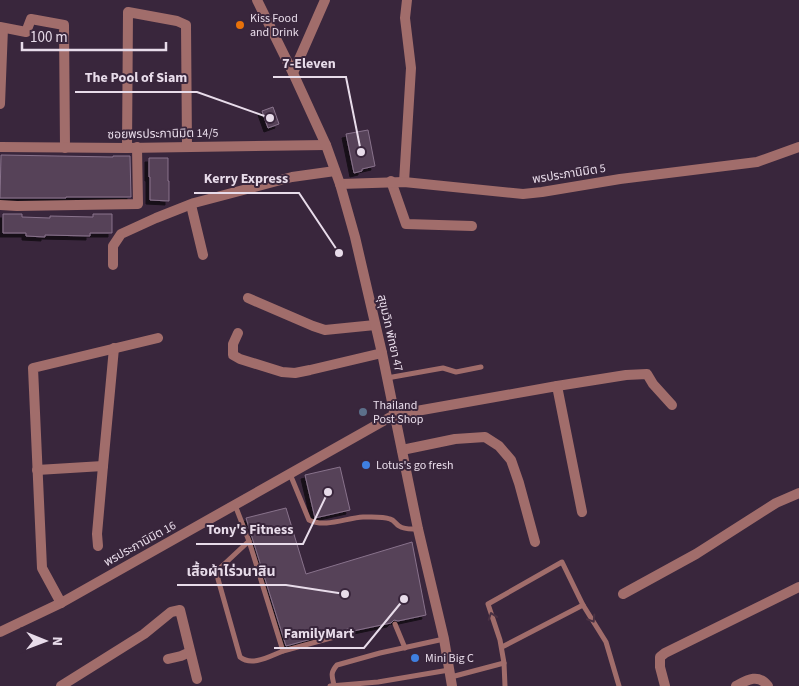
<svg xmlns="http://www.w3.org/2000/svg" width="799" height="686" viewBox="0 0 799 686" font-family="'Source Sans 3','Noto Sans Thai',sans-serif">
	<defs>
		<filter id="shadow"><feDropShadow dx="-4" dy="4" stdDeviation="0" flood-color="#0009"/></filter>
	</defs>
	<rect width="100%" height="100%" fill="#39263c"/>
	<g fill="#564259" stroke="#88728b" filter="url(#shadow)">
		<path d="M 273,107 L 279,124 L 268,128 L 262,111 Z"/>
		<path d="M 368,130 L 375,166 L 362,169 L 362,171 L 354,173 L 346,134 Z"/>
		<path d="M 1,155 L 113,157 L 113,156 L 130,156 L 131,197 L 66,197 L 66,198 L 0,198 Z"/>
		<path d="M 149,158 L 168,158 L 168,181 L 169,181 L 169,201 L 150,200 L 150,177 L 149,177 Z"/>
		<path d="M 3,214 L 22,214 L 22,217 L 50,218 L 50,216 L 93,217 L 93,214 L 112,214 L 112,233 L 90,233 L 90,236 L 45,235 L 45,237 L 26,236 L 26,233 L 3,233 Z"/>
		<path d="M 340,467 L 350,510 L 315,518 L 305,475 Z"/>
		<path d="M 286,508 L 306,574 L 412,542 L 426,615 L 398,621 L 394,620 L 391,623 L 353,631 L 351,629 L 348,629 L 286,646 L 246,518 Z"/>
	</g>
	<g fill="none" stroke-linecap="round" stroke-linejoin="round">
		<g stroke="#a16d6b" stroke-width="5">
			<path d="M 387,378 L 443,368 L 456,372 L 481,367"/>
			<path d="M 290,474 L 309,520 C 325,528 346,518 363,517 C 371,517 382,516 390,519 C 394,520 396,524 399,526 C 405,530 411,529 418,529"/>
			<path d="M 235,505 L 249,541 L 283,651 L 349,633"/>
			<path d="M 249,541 L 219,569 L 218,579 L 240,657 C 252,667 270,656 283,651"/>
			<path d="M 395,624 L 405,648"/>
			<path d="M 502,647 L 583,605"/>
			<path d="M 451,677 L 504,663"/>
			<path d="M 334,685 C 332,676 330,673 337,665 L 380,653 L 444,639"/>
			<path d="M 330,686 L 378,682 L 449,670"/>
			<path d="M 505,686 L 504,663 L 500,640 L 488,604 L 562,562 L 583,605 L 606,642 L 619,686"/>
		</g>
		<g stroke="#a16d6b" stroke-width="10">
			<path d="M 0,27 L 26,32 L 31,19 L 64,25 L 65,148"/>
			<path d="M 293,73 L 325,0"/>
			<path d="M 0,104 L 3,28"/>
			<path d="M 0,147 L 127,148 L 326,145"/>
			<path d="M 127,148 L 128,12 L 177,21 L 186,25 L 187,146"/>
			<path d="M 391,181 L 406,224 L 472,226"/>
			<path d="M 404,182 L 411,68 L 405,18 L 407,0"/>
			<path d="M 340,184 L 404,182 L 523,194 L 542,192 L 620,179 L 757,162 L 799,147"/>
			<path d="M 0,205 L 17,206 L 138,204 L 137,147"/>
			<path d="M 191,205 L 203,255"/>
			<path d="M 113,265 L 113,246 L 121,234 L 156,218 L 194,203 L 292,177 L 335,171"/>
			<path d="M 248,298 L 313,326 L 325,330 L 375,325"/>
			<path d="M 238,333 L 233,344 L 233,355 L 240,359 L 282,372 L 295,373 L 310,370 L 382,353"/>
			<path d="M 557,386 L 626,375 L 647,374 L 653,384 L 672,405"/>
			<path d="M 402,450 L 455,439 L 485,437 L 499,446 L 511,460 L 519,483 L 535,542"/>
			<path d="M 37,470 L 103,466"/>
			<path d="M 98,546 L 97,534 L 103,466 L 114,348"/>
			<path d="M 623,594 L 696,554 L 776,503 L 799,493"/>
			<path d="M 61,603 L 42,568 L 33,368 L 158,338"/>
			<path d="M 0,632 L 61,603 L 394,415 L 557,386 L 582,512"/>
			<path d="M 168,659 L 181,656 L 190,652"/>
			<path d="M 61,686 L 144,634 L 171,612 L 180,610 L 197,679"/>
			<path d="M 665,686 L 660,667 L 660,657 L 665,653 L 799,587"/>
			<path d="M 736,686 C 747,680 758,673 768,686"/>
		</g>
		<path stroke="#a16d6b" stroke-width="10" d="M 257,0 L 293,73 L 326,145 L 340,184 L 355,237 L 382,353 L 418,529 L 444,639 L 452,686"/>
	</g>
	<defs><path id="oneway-chevron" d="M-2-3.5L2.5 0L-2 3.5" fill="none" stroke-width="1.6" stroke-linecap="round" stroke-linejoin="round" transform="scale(1.25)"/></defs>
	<g stroke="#493143">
		<use href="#oneway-chevron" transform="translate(492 616) rotate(-109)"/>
		<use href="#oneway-chevron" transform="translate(592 619) rotate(58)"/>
	</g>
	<circle fill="#e8710a" stroke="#39263c" stroke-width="2" cx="240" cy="25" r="5"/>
	<circle fill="#5c6f8a" stroke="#39263c" stroke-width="2" cx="363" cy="412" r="5"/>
	<g fill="#3f7fe0" stroke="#39263c" stroke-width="2">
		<circle cx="366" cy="465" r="5"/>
		<circle cx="415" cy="658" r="5"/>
	</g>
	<g text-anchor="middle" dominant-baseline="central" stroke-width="4" stroke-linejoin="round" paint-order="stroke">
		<g font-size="12" fill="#e8dcea" stroke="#39263c" text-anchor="start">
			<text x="250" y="18">Kiss Food<tspan x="250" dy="14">and Drink</tspan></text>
			<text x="373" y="405">Thailand<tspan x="373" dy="14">Post Shop</tspan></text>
			<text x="376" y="465">Lotus's go fresh</text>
			<text x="425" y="658">Mini Big C</text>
		</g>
		<g font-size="12" fill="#e8dcea" stroke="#39263c">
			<text transform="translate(163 134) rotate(-1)">ซอยพรประภานิมิต 14/5</text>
			<text transform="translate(569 174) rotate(-9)">พรประภานิมิต 5</text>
			<text transform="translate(390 333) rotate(77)">สุขุมวิท พัทยา 47</text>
			<text transform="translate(140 544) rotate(-29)">พรประภานิมิต 16</text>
		</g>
	</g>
	<path fill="none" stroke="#e8dcea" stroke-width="2" d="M361 152L346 77H273M270 118L197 92H75M339 253L299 193H194M328 492L303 544H196M345 594L286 585H177M404 599L364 648H274"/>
	<g fill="#e8dcea" stroke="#39263c" stroke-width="2">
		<circle cx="361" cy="152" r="5"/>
		<circle cx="270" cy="118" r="5"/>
		<circle cx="339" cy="253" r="5"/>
		<circle cx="328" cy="492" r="5"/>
		<circle cx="345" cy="594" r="5"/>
		<circle cx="404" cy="599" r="5"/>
	</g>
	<g font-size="14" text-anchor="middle" font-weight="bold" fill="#e8dcea" stroke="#39263c" stroke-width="4" stroke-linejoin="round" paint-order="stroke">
		<text x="309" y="68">7-Eleven</text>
		<text x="136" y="82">The Pool of Siam</text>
		<text x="246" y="183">Kerry Express</text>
		<text x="250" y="534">Tony's Fitness</text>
		<text x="231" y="576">เสื้อผ้าไร่วนาสิน</text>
		<text x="319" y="638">FamilyMart</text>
	</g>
	<g transform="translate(45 641) rotate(91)" stroke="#39263c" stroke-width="4" paint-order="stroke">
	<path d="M0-4L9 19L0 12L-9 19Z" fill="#e8dcea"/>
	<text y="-8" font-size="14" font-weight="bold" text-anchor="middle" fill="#e8dcea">N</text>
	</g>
	<path d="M22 42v8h144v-8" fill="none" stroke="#e8dcea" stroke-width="2.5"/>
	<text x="30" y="42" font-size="15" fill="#e8dcea" stroke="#39263c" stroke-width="4" paint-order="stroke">100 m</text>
</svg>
